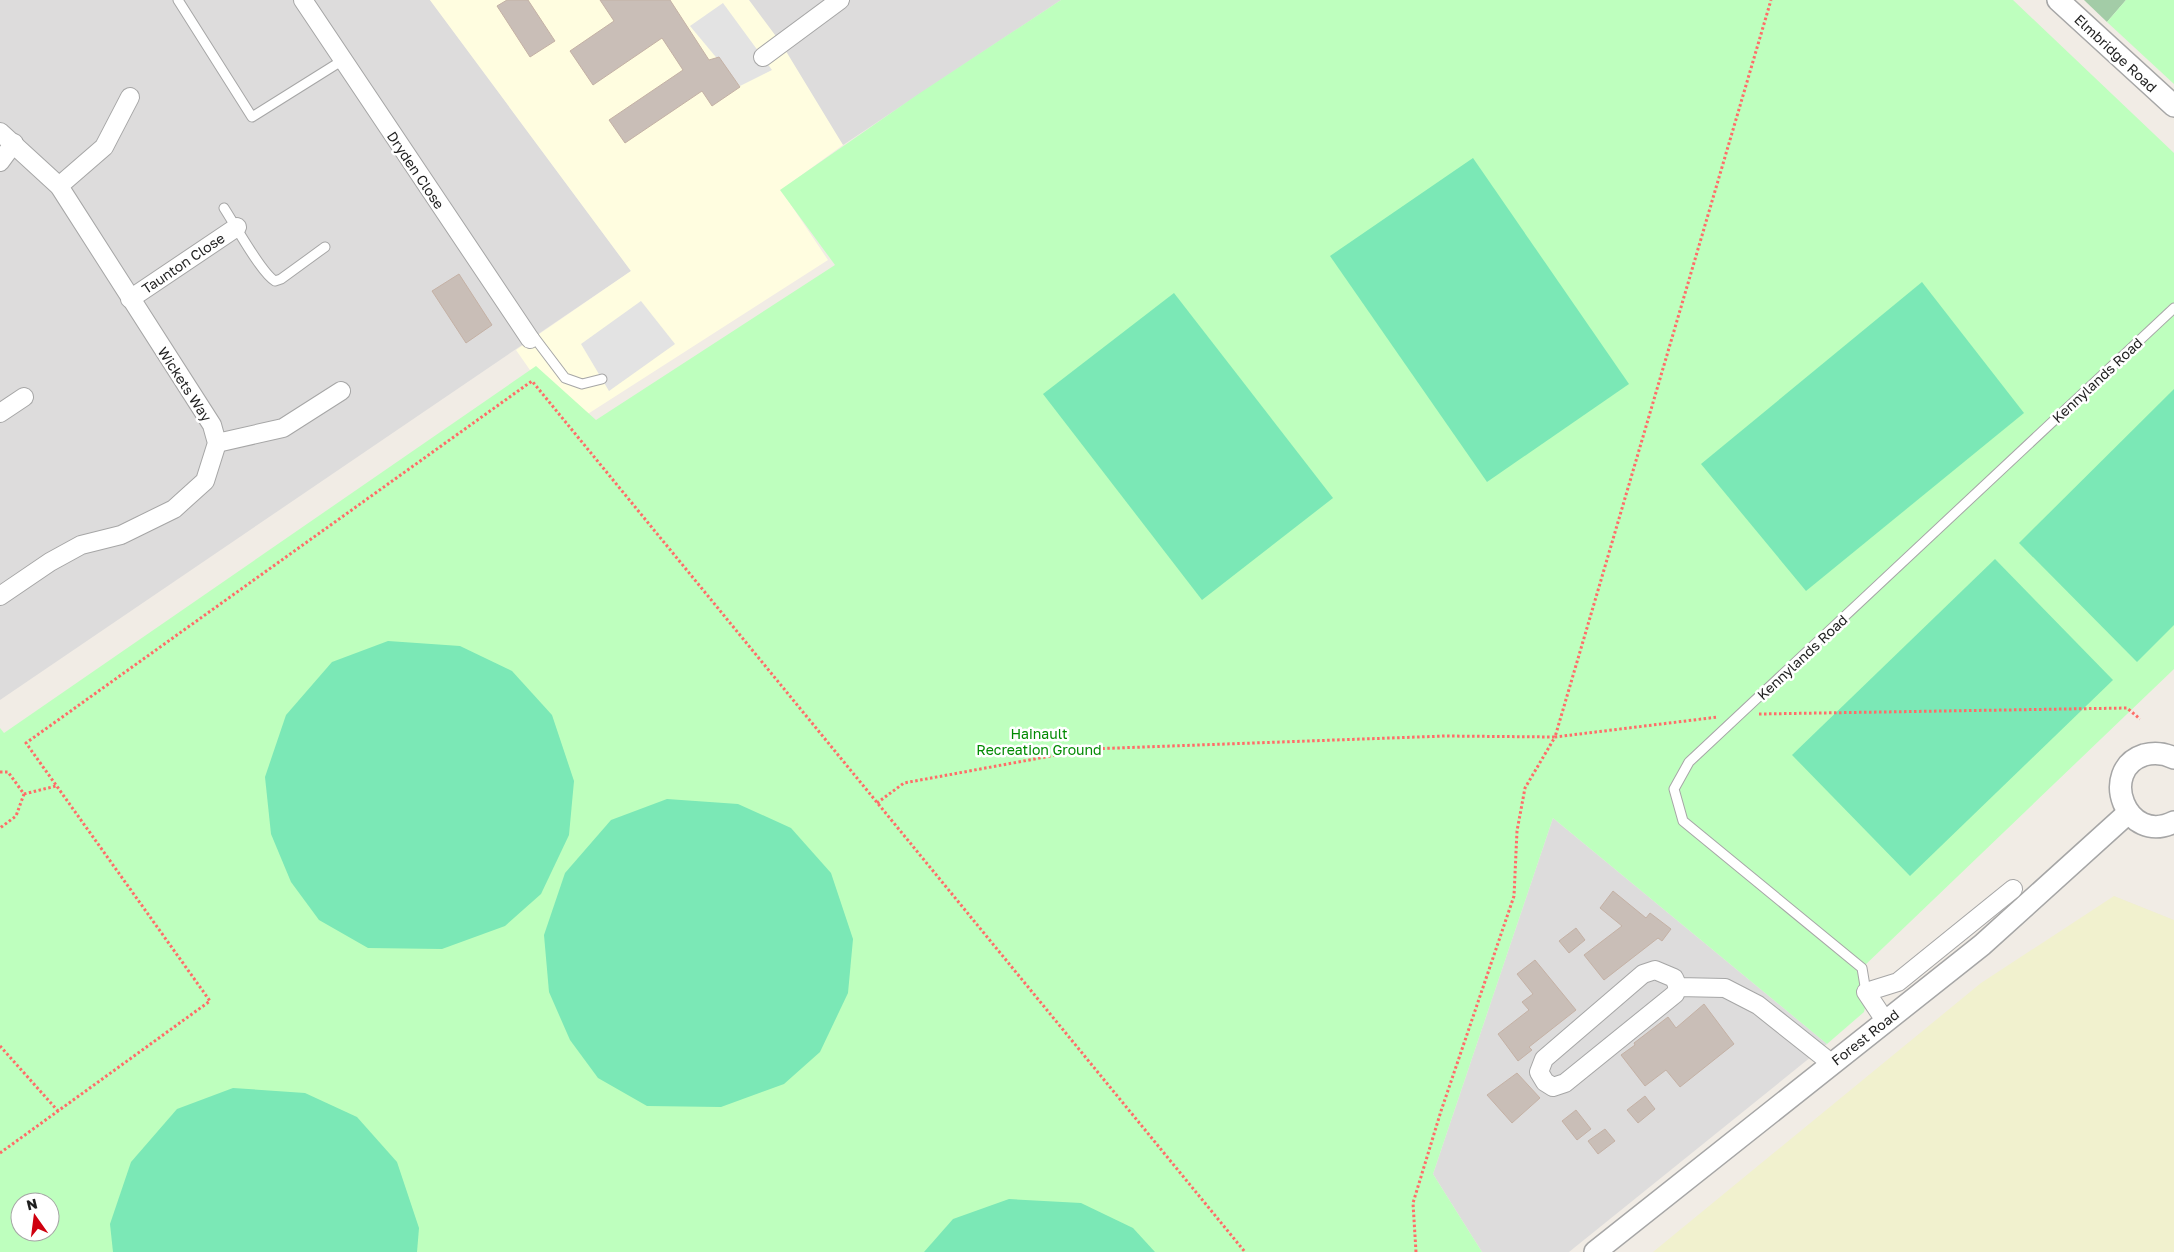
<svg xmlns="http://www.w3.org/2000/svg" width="2174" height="1252" viewBox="0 0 2174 1252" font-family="'Golos Text',sans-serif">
	<rect width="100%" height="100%" fill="#f1ece5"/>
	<g fill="#dddcdc">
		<path d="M 0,0 L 430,0 L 631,271 L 0,700 Z"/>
		<path d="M 741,0 L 1061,0 L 843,145 Z"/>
		<path d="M 1553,818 L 1827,1044 L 1569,1252 L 1482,1252 L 1433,1174 Z"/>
	</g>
	<path fill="#fffde0" d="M 430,0 L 749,0 L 781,43 L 843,145 L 781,190 L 828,260 L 569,426 L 516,350 L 631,271 Z"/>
	<path fill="#f1f1ce" d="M 2114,896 L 2174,920 L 2174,1252 L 1653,1252 L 1981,983 Z"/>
	<path fill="#a3cca7" d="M 2084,0 L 2126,0 L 2107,22 Z"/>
	<g fill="#beffbe" fill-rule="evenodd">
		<path d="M 1061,0 L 2013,0 L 2174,153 L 2174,669 L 1862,968 L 1867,999 L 1864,1012 L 1827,1044 L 1553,818 L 1433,1174 L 1482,1252 L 0,1252 L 0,728 L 4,733 L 536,366 L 596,420 L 835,265 L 780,190 L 917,95 ZM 20,1202 L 50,1202 L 50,1232 L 20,1232 Z"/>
		<path d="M 2126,0 L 2174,0 L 2174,84 L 2107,22 Z"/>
	</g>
	<g fill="#7be8b6">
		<path d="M 1473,158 L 1629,384 L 1487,482 L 1330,256 Z"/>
		<path d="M 1922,282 L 2024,413 L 1806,591 L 1701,464 Z"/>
		<path d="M 1174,293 L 1333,498 L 1202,600 L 1043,394 Z"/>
		<path d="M 2174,389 L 2174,625 L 2137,662 L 2019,543 Z"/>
		<path d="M 1995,559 L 2113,680 L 1910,876 L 1792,755 Z"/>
		<path d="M 388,641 L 460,646 L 512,671 L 552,715 L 574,781 L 569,835 L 541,894 L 505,926 L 442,949 L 368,948 L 319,920 L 291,882 L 271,834 L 265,777 L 286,715 L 332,662 Z"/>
		<path d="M 667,799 L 738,804 L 791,828 L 831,873 L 853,939 L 848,993 L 820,1052 L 784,1084 L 721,1107 L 647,1106 L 598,1078 L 570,1040 L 549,992 L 544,935 L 565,873 L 611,820 Z"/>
		<path d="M 233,1088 L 305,1093 L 357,1117 L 397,1162 L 419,1228 L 417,1252 L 113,1252 L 110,1224 L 131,1162 L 177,1109 Z"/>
		<path d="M 1009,1199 L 1081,1203 L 1133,1228 L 1155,1252 L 924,1252 L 953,1219 Z"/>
	</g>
	<g fill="#e3e3e3">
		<path d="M 723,3 L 772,70 L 740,86 L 690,26 Z"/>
		<path d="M 641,301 L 675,344 L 609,391 L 581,344 Z"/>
	</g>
	<g fill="#c9beb7" stroke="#c4b1a5">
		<path d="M 507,0 L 528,0 L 555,41 L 530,57 L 497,6 Z"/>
		<path d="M 600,0 L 670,0 L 709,60 L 719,57 L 740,87 L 712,106 L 702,91 L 625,143 L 609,120 L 683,70 L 662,38 L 593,85 L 570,51 L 614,21 Z"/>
		<path d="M 459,274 L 492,325 L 466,343 L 432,291 Z"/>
		<path d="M 1613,891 L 1646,918 L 1650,913 L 1671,929 L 1662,941 L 1658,938 L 1604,980 L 1584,955 L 1622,926 L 1600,908 Z"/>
		<path d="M 1576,928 L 1585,940 L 1569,953 L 1559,941 Z"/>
		<path d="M 1535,960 L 1576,1010 L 1529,1047 L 1532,1050 L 1518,1061 L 1498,1034 L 1529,1010 L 1522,1002 L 1533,994 L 1517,974 Z"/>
		<path d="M 1704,1004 L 1734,1044 L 1680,1087 L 1666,1070 L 1645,1086 L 1621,1055 L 1635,1045 L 1634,1043 L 1668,1017 L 1676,1028 Z"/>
		<path d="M 1517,1073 L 1540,1098 L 1512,1123 L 1487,1095 Z"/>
		<path d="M 1645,1096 L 1655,1109 L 1638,1123 L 1627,1110 Z"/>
		<path d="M 1576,1110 L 1591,1129 L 1577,1140 L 1562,1121 Z"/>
		<path d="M 1605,1129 L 1615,1141 L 1598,1154 L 1588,1141 Z"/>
	</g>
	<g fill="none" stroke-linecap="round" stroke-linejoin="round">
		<g stroke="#a6a6a6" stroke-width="11">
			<g id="service">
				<path d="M 178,0 L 252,117 L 343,60"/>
				<path d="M 224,208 C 234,223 261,273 275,281 L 281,279 L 325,247"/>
				<path d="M 530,339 L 534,337 L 565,378 L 582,384 L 602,379"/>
				<path d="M 1866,992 L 1862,968 L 1683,821 L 1674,789 L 1689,762 L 2174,308"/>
			</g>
		</g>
		<g stroke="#a6a6a6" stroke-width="20">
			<g id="minor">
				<path d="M 303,0 L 530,339"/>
				<path d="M 763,57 L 840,0"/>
				<path d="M 0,132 L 59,186 L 212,425 L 217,443 L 205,481 L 174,509 L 121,535 L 81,545 L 50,562 L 0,596"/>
				<path d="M 0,162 L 14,143"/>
				<path d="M 59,186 L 104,147 L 130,97"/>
				<path d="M 130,299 L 237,227"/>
				<path d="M 0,413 L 24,397"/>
				<path d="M 217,443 L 283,428 L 341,391"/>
				<path d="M 1678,987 L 1674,978 L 1655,970 L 1643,974 L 1544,1059 L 1539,1072 L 1545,1082 L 1553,1087 L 1565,1083 L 1675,994 L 1678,987 L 1725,988 L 1758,1005 L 1831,1063"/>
				<path d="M 1886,1022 L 1866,992 L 1898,982 L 2013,889"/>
			</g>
		</g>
		<g stroke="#a6a6a6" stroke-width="24">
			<g id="tertiary">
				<path d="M 2058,0 L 2174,106"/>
				<path d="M 2174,758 C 2164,753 2155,752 2144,755 C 2098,770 2126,846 2174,822"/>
				<path d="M 1595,1252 L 1982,945 L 2128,813"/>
			</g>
		</g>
		<g stroke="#ff6c68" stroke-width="3" stroke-dasharray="2.5 2.5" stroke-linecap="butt">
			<path d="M 1759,714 L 2127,708 L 2140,719"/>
			<path d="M 0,772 L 8,772 L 24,794 L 16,816 L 0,828"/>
			<path d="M 24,794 L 56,786"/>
			<path d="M 877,803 L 904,783 L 1089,749 L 1445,736 L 1555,737 L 1771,0"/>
			<path d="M 0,1046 L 58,1111"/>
			<path d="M 0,1153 L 210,1001 L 26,743 L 532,381 L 1245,1252"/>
			<path d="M 1416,1252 L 1413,1203 L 1441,1111 L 1514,896 L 1517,831 L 1525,788 L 1555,737 L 1718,717"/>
		</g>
		<use href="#service" stroke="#fff" stroke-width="9"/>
		<use href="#minor" stroke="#fff" stroke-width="18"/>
		<use href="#tertiary" stroke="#fff" stroke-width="21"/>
	</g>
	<g text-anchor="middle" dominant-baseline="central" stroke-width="5" stroke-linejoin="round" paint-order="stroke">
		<g font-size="14" fill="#1f1f1f" stroke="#fff">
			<text transform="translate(2116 53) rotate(43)">Elmbridge Road</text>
			<text transform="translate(416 170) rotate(56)">Dryden Close</text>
			<text transform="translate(183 263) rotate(-34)">Taunton Close</text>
			<text transform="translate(2097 380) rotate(-43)">Kennylands Road</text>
			<text transform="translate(185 384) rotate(57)">Wickets Way</text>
			<text transform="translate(1802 657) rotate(-43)">Kennylands Road</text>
			<text transform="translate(1865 1037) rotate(-38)">Forest Road</text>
		</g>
		<g font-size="14" fill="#018a02" stroke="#fff">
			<text x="1039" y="733">Hainault<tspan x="1039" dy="16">Recreation Ground</tspan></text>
		</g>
	</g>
	<g transform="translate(35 1217) rotate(346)"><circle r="24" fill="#ffffff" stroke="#a5a5a5"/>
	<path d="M0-4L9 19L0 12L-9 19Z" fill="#cf000f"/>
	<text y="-8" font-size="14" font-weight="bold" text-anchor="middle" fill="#1f1f1f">N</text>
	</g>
</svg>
